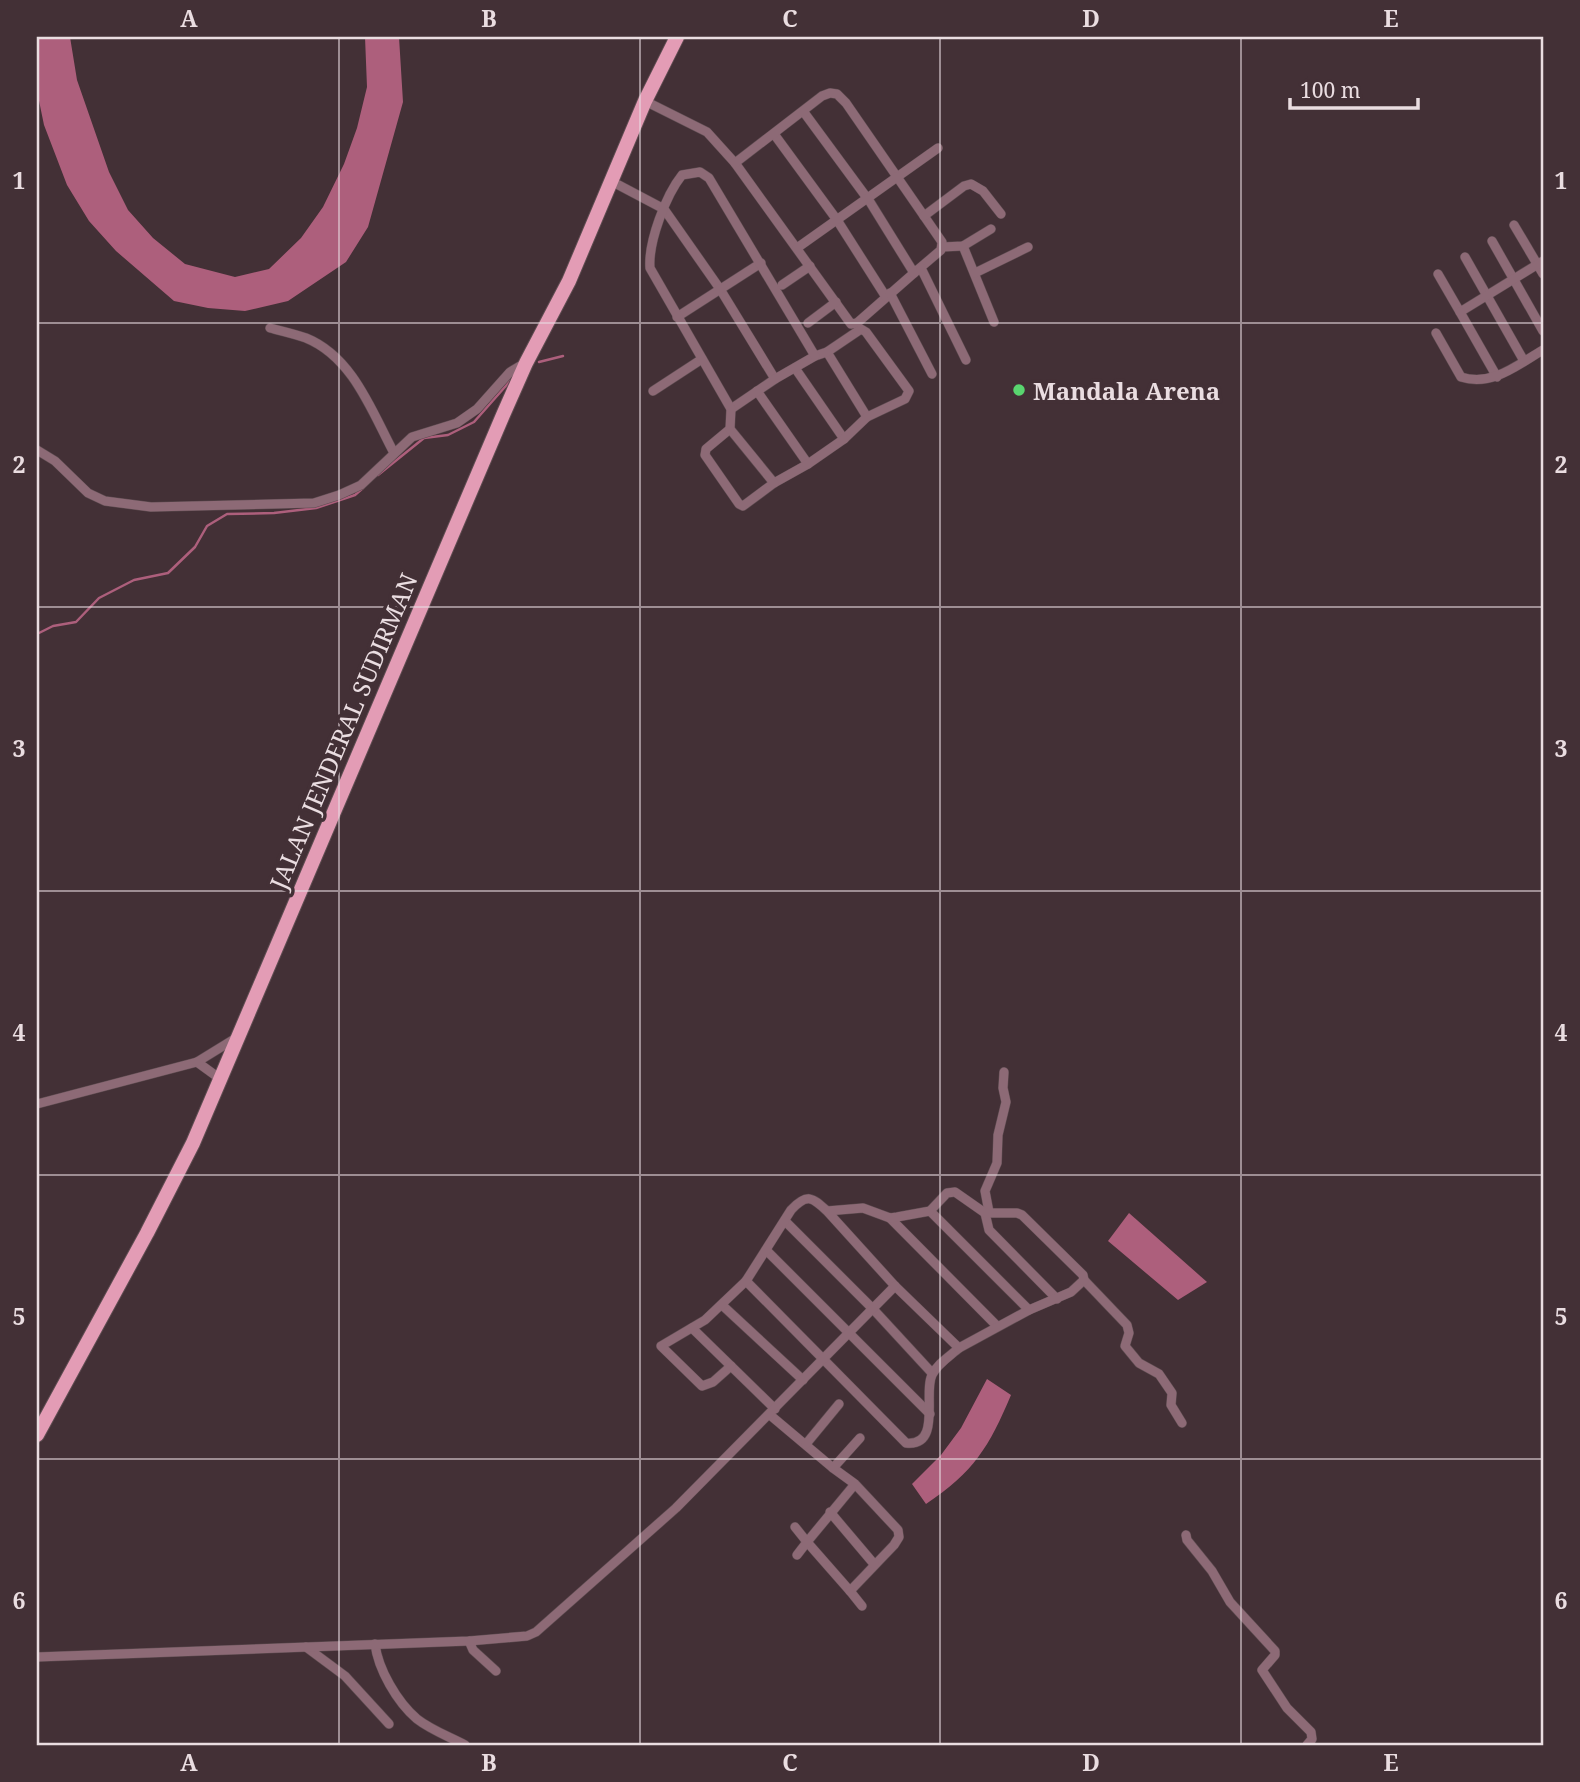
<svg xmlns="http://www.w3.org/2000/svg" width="1580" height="1782" viewBox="0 0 1580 1782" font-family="'Noto Serif',serif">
	<rect width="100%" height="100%" fill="#433036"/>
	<g fill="#ad5f7c">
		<path d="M 37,37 L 70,37 L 77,80 L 109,172 L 128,210 L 153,238 L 185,264 L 235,277 L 269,269 L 301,238 L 323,207 L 344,164 L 357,128 L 367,87 L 365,37 L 399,37 L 403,102 L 368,227 L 346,262 L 288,301 L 245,311 L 208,308 L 174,301 L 116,251 L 89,221 L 67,185 L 44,125 L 37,91 Z"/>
		<path d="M 1129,1213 L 1207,1282 L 1178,1300 L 1108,1241 Z"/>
		<path d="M 987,1379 L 1011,1395 C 989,1447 974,1472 926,1504 L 912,1484 L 941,1455 L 961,1428 Z"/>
	</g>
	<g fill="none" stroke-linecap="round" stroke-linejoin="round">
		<g stroke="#ad5f7c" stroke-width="2.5">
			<path d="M 539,362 L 563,356"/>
			<path d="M 378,475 L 424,438 L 448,435 L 474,422 L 511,380"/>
			<path d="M 37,634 L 53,626 L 76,622 L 99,598 L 134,580 L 168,573 L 195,547 L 207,526 L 227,514 L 274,513 L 316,508 L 355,495 L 363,488"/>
		</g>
		<g stroke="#5e4c51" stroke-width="10">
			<g id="street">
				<path d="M 645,101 L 707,132 L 735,163 L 851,324 L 857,323 L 914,273"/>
				<path d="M 774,134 L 837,220 L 886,297"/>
				<path d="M 735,163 L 822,96 L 830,93 L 837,94 L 846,103 L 942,242 L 941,250 L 914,273 L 870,202 L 803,111"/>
				<path d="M 611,181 L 664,209 L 720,289 L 775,379"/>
				<path d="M 924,216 L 964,186 L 971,184 L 983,191 L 1001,214"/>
				<path d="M 1514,225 L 1543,274"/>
				<path d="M 1492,241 L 1543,331"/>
				<path d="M 963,246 L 994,322"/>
				<path d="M 942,247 L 963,246 L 991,229"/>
				<path d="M 797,248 L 938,148"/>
				<path d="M 1465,257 L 1524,361"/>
				<path d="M 921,268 L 966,360"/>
				<path d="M 975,273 L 1028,247"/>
				<path d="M 1438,274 L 1460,312 L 1543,261"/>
				<path d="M 782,285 L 810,266"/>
				<path d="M 890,293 L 932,374"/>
				<path d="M 1460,312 L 1497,377"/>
				<path d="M 677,317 L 761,263"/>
				<path d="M 808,323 L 836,302"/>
				<path d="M 270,328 C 282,331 295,334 306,338 C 353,357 372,412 394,453"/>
				<path d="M 1436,333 L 1461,377 C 1492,387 1517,365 1543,350"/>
				<path d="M 827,352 L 867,417"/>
				<path d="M 795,368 L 844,439"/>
				<path d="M 653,391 L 702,359"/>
				<path d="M 757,391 L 808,464"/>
				<path d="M 730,429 L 706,449 L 705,455 L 739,504 L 743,506 L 774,483 L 808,464 L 844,439 L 867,417 L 905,399 L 909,391 L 866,332 L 861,329 L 827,352 L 815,356 L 775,379 L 731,409"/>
				<path d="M 37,450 L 55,461 L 88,493 L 105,501 L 151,507 L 314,503 L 339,495 L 361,485 L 412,437 L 457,423 L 477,409 L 510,372 L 525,363"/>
				<path d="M 774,483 L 730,429 L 731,409 L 650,268 C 648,242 666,195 682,175 L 700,172 L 709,178 L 815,356"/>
				<path d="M 197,1062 L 219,1078"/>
				<path d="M 37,1104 L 197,1062 L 236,1038"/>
				<path d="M 930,1211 L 1029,1310"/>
				<path d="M 989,1212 L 985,1191 L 997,1163 L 998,1135 L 1006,1102 L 1003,1088 L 1004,1072"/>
				<path d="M 985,1213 L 989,1230 L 1057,1299"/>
				<path d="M 890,1218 L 997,1326"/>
				<path d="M 785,1221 L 873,1309 L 932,1373"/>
				<path d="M 766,1250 L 930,1414"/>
				<path d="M 1084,1280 L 1127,1325 L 1129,1333 L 1125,1346 L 1139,1363 L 1159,1374 L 1172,1393 L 1171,1405 L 1182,1423"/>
				<path d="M 746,1281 L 906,1443 C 942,1447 923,1393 932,1375 C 937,1364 950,1356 959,1348"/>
				<path d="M 722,1305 L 803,1380"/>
				<path d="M 692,1328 L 775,1409"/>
				<path d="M 731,1366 L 713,1382 L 702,1386 L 661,1346 L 705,1320 L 746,1281 L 791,1210 C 807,1193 812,1197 827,1211 L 895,1286 L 959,1348 L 1029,1310 L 1071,1292 L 1084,1280 L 1083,1275 L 1022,1215 L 1017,1213 L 985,1213 L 955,1192 L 947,1193 L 930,1211 L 897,1217 L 890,1218 L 863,1208 L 827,1211"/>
				<path d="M 770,1415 L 833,1468 L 855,1484 L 898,1530 L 899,1537 L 894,1545 L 850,1591 L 807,1542 L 855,1484"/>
				<path d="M 806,1444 L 839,1404"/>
				<path d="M 833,1468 L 860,1438"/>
				<path d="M 830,1512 L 874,1564"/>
				<path d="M 795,1527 L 807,1542 L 797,1555"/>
				<path d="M 1186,1535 L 1187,1540 L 1212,1571 L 1230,1602 L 1275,1651 L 1275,1655 L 1262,1670 L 1287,1708 L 1311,1732 L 1312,1739 L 1307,1745"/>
				<path d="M 850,1591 L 862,1606"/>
				<path d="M 469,1641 L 473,1650 L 496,1671"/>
				<path d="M 375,1644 C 378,1669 397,1702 417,1719 C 431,1730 450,1737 465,1745"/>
				<path d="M 306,1647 L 345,1676 L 389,1724"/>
				<path d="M 37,1657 L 469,1641 L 527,1636 L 536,1632 L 676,1508 L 895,1286"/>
			</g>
		</g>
		<g stroke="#5e4c51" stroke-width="16">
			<path id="primary" d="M 37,1435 L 147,1233 L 193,1143 L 503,415 L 526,363 L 569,281 L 645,101 L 677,37"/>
		</g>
		<use href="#street" stroke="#8d6a76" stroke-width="9"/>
		<use href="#primary" stroke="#e39cb5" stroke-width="14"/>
	</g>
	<path fill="none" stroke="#eadde1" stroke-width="2" stroke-opacity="0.55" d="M 339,37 L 339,1745M 640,37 L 640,1745M 940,37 L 940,1745M 1241,37 L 1241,1745M 37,323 L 1543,323M 37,607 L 1543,607M 37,891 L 1543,891M 37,1175 L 1543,1175M 37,1459 L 1543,1459"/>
	<circle fill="#59d56f" stroke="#433036" stroke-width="2.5" cx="1019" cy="390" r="7"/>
	<g text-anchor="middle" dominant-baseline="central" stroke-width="7" stroke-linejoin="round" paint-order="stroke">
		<g font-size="24" font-weight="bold" fill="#eadde1" stroke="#433036" text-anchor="start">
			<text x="1033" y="390">Mandala Arena</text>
		</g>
		<g font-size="24" fill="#eadde1" stroke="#433036">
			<text transform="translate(343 731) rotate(-67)">JALAN JENDERAL SUDIRMAN</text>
		</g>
	</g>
	<rect width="1580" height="1782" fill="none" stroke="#433036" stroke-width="77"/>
	<path d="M1290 98v10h128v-10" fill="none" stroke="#eadde1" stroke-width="3.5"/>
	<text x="1300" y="98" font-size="21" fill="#eadde1" stroke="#433036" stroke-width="5" paint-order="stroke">100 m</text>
	<rect x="38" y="38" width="1504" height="1706" fill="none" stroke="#eadde1" stroke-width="2.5"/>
	<g font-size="23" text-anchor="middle" font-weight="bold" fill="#eadde1">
		<text x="189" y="27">A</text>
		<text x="489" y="27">B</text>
		<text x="790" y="27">C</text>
		<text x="1091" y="27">D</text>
		<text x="1391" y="27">E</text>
		<text x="19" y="189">1</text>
		<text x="1561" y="189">1</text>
		<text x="19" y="473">2</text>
		<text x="1561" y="473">2</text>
		<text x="19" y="757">3</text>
		<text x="1561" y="757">3</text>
		<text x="19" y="1041">4</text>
		<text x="1561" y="1041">4</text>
		<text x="19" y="1325">5</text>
		<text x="1561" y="1325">5</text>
		<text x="19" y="1609">6</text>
		<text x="1561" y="1609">6</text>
		<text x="189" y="1771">A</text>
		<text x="489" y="1771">B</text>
		<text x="790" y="1771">C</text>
		<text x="1091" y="1771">D</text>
		<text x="1391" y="1771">E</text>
	</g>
</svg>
